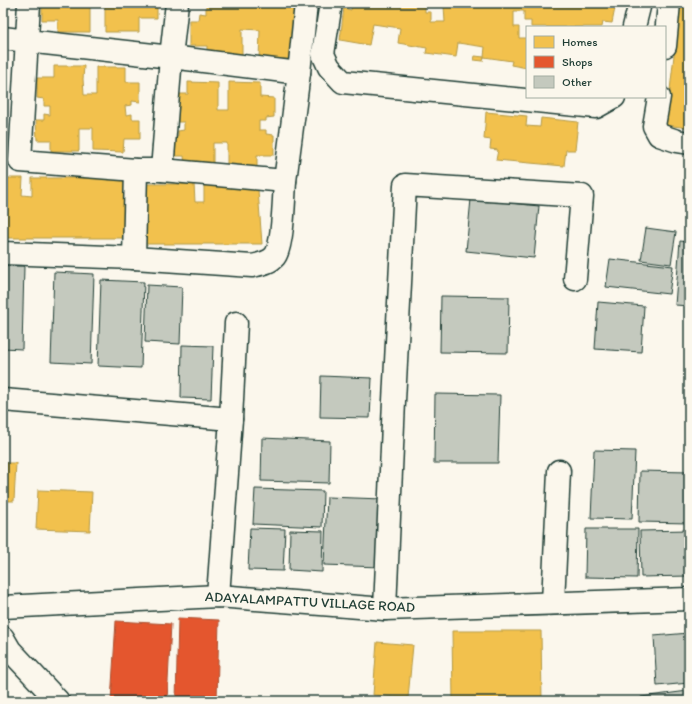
<svg xmlns="http://www.w3.org/2000/svg" width="692" height="704" viewBox="0 0 692 704" font-family="Itim,sans-serif">
	<rect width="100%" height="100%" fill="#fbf7ec"/>
	<filter id="ink" filterUnits="userSpaceOnUse"><feTurbulence type="fractalNoise" baseFrequency=".025" numOctaves="2"/><feDisplacementMap in="SourceGraphic" scale="8" xChannelSelector="R" yChannelSelector="G"/><feConvolveMatrix kernelMatrix="1 2 1 2 8 2 1 2 1" color-interpolation-filters="sRGB"/></filter>
	<g filter="url(#ink)">
		<g fill="#f2c14e" stroke="#b39946">
			<path d="M 3,3 L 23,3 L 23,4 L 6,4 L 6,14 L 3,14 Z"/>
			<path d="M 42,3 L 157,3 L 157,18 L 139,18 L 139,32 L 105,32 L 105,5 L 90,5 L 90,32 L 58,32 L 58,20 L 42,20 Z"/>
			<path d="M 199,3 L 299,3 L 292,59 L 259,59 L 260,30 L 242,29 L 242,59 L 207,59 L 207,46 L 189,46 L 189,20 L 198,20 L 199,13 L 206,14 L 206,3 Z"/>
			<path d="M 352,3 L 425,3 L 425,12 L 431,12 L 431,22 L 445,22 L 444,6 L 437,6 L 437,3 L 616,3 L 612,23 L 603,22 L 602,27 L 531,27 L 531,21 L 524,21 L 524,11 L 514,11 L 514,27 L 519,27 L 519,38 L 527,38 L 527,68 L 511,65 L 512,61 L 484,57 L 485,47 L 458,43 L 456,57 L 426,53 L 427,48 L 398,43 L 400,28 L 373,24 L 369,45 L 340,40 L 344,8 L 351,10 Z"/>
			<path d="M 680,3 L 689,3 L 689,128 L 666,125 Z"/>
			<path d="M 475,56 L 484,57 L 483,61 L 474,60 Z"/>
			<path d="M 54,66 L 84,66 L 83,79 L 84,95 L 96,95 L 96,67 L 126,67 L 126,82 L 140,82 L 140,102 L 132,101 L 132,105 L 125,106 L 126,115 L 132,114 L 132,119 L 140,119 L 140,139 L 124,139 L 123,152 L 93,151 L 93,128 L 79,128 L 79,151 L 51,151 L 51,140 L 37,140 L 36,120 L 44,120 L 44,114 L 50,115 L 50,106 L 44,106 L 44,99 L 37,98 L 37,78 L 54,78 Z"/>
			<path d="M 188,82 L 218,83 L 218,110 L 229,110 L 229,82 L 260,83 L 260,97 L 274,98 L 274,117 L 266,118 L 266,121 L 259,121 L 259,130 L 266,130 L 266,134 L 274,135 L 274,155 L 257,155 L 257,167 L 227,167 L 227,143 L 213,143 L 213,167 L 185,167 L 184,156 L 170,156 L 170,136 L 178,136 L 178,131 L 184,130 L 184,122 L 178,122 L 178,114 L 171,114 L 171,94 L 188,94 Z"/>
			<path d="M 486,112 L 527,116 L 526,126 L 540,127 L 541,118 L 578,122 L 575,150 L 566,150 L 564,166 L 496,160 L 498,150 L 490,149 L 491,140 L 484,139 Z"/>
			<path d="M 3,178 L 23,178 L 22,195 L 32,196 L 32,178 L 125,178 L 124,238 L 3,238 Z"/>
			<path d="M 145,184 L 194,184 L 195,202 L 204,202 L 204,184 L 258,190 L 262,244 L 145,244 Z"/>
			<path d="M 3,463 L 16,463 L 14,501 L 3,501 Z"/>
			<path d="M 38,490 L 92,492 L 90,531 L 36,529 Z"/>
			<path d="M 452,631 L 541,631 L 542,701 L 453,701 Z"/>
			<path d="M 377,642 L 413,645 L 408,698 L 373,695 Z"/>
		</g>
		<g fill="#e4572e" stroke="#a94f30">
			<path d="M 178,618 L 219,620 L 217,701 L 176,701 Z"/>
			<path d="M 116,621 L 171,624 L 167,701 L 111,701 Z"/>
		</g>
		<g fill="#c4c9be" stroke="#1f3d34">
			<path d="M 471,199 L 539,206 L 534,258 L 466,251 Z"/>
			<path d="M 646,228 L 676,232 L 671,264 L 641,260 Z"/>
			<path d="M 680,241 L 689,242 L 689,306 L 675,305 Z"/>
			<path d="M 610,259 L 673,266 L 669,294 L 606,287 Z"/>
			<path d="M 3,266 L 24,266 L 22,349 L 3,348 Z"/>
			<path d="M 54,272 L 94,274 L 91,364 L 51,362 Z"/>
			<path d="M 101,280 L 144,282 L 141,368 L 98,366 Z"/>
			<path d="M 147,285 L 182,287 L 180,344 L 145,342 Z"/>
			<path d="M 441,296 L 509,297 L 508,353 L 440,352 Z"/>
			<path d="M 598,302 L 644,306 L 641,352 L 595,349 Z"/>
			<path d="M 182,345 L 213,346 L 211,399 L 181,398 Z"/>
			<path d="M 321,376 L 372,378 L 370,418 L 320,417 Z"/>
			<path d="M 435,394 L 500,395 L 498,463 L 434,463 Z"/>
			<path d="M 262,438 L 330,441 L 329,483 L 261,481 Z"/>
			<path d="M 594,450 L 635,451 L 632,519 L 591,518 Z"/>
			<path d="M 640,471 L 689,472 L 689,523 L 639,522 Z"/>
			<path d="M 255,489 L 323,491 L 322,527 L 253,524 Z"/>
			<path d="M 327,497 L 383,499 L 380,567 L 324,565 Z"/>
			<path d="M 250,528 L 285,529 L 283,571 L 248,570 Z"/>
			<path d="M 586,529 L 638,529 L 637,578 L 585,577 Z"/>
			<path d="M 290,530 L 323,531 L 322,572 L 289,570 Z"/>
			<path d="M 689,530 L 689,576 L 641,577 L 640,531 Z"/>
			<path d="M 689,633 L 689,683 L 657,686 L 654,636 Z"/>
			<path d="M 688,691 L 689,701 L 641,701 L 641,697 Z"/>
		</g>
		<g fill="none" stroke-linecap="round" stroke-linejoin="round">
			<g stroke="#1f3d34" stroke-width="25">
				<g id="minor">
					<path d="M 331,3 L 323,54 L 329,67 L 343,82 L 596,107 L 614,97"/>
					<path d="M 634,27 L 640,3"/>
					<path d="M 3,38 L 27,41 L 171,57 L 299,73 L 285,181 L 162,170 L 136,170 L 20,161 L 29,3"/>
					<path d="M 665,46 L 669,3"/>
					<path d="M 299,73 L 306,3"/>
					<path d="M 659,97 L 654,126 L 659,135 L 677,141 L 689,143"/>
					<path d="M 162,170 L 171,57 L 177,3"/>
					<path d="M 3,253 L 134,258 L 252,266 C 261,264 269,263 275,256 C 283,245 284,197 285,181"/>
					<path d="M 134,258 L 136,170"/>
					<path d="M 3,400 L 231,419"/>
					<path d="M 218,596 L 231,419 L 236,323"/>
					<path d="M 553,603 L 559,471"/>
					<path d="M 3,607 L 218,596 L 385,609 L 689,599"/>
					<path d="M 385,609 L 394,401 L 405,185 L 582,196 L 575,279"/>
					<path d="M 3,638 L 10,650 L 58,701"/>
				</g>
			</g>
			<use href="#minor" stroke="#fbf7ec" stroke-width="22"/>
		</g>
	</g>
	<g text-anchor="middle" dominant-baseline="central" stroke-width="4" stroke-linejoin="round" paint-order="stroke">
		<g font-size="14" fill="#1f3d34" stroke="#fbf7ec">
			<text transform="translate(310 602) rotate(3)">ADAYALAMPATTU VILLAGE ROAD</text>
		</g>
	</g>
	<rect width="692" height="704" fill="none" stroke="#fbf7ec" stroke-width="16"/>
	<rect x="8" y="8" width="676" height="688" fill="none" stroke="#1f3d34" stroke-width="1.5" filter="url(#ink)"/>
	<rect x="526" y="26" width="140" height="72" fill="#fbf7ec" stroke="#a3ada2"/>
	<rect x="534" y="36" width="20" height="12" fill="#f2c14e" stroke="#a3ada2"/>
	<text x="562" y="46" font-size="12" fill="#1f3d34">Homes</text>
	<rect x="534" y="56" width="20" height="12" fill="#e4572e" stroke="#a3ada2"/>
	<text x="562" y="66" font-size="12" fill="#1f3d34">Shops</text>
	<rect x="534" y="76" width="20" height="12" fill="#c4c9be" stroke="#a3ada2"/>
	<text x="562" y="86" font-size="12" fill="#1f3d34">Other</text>
</svg>
